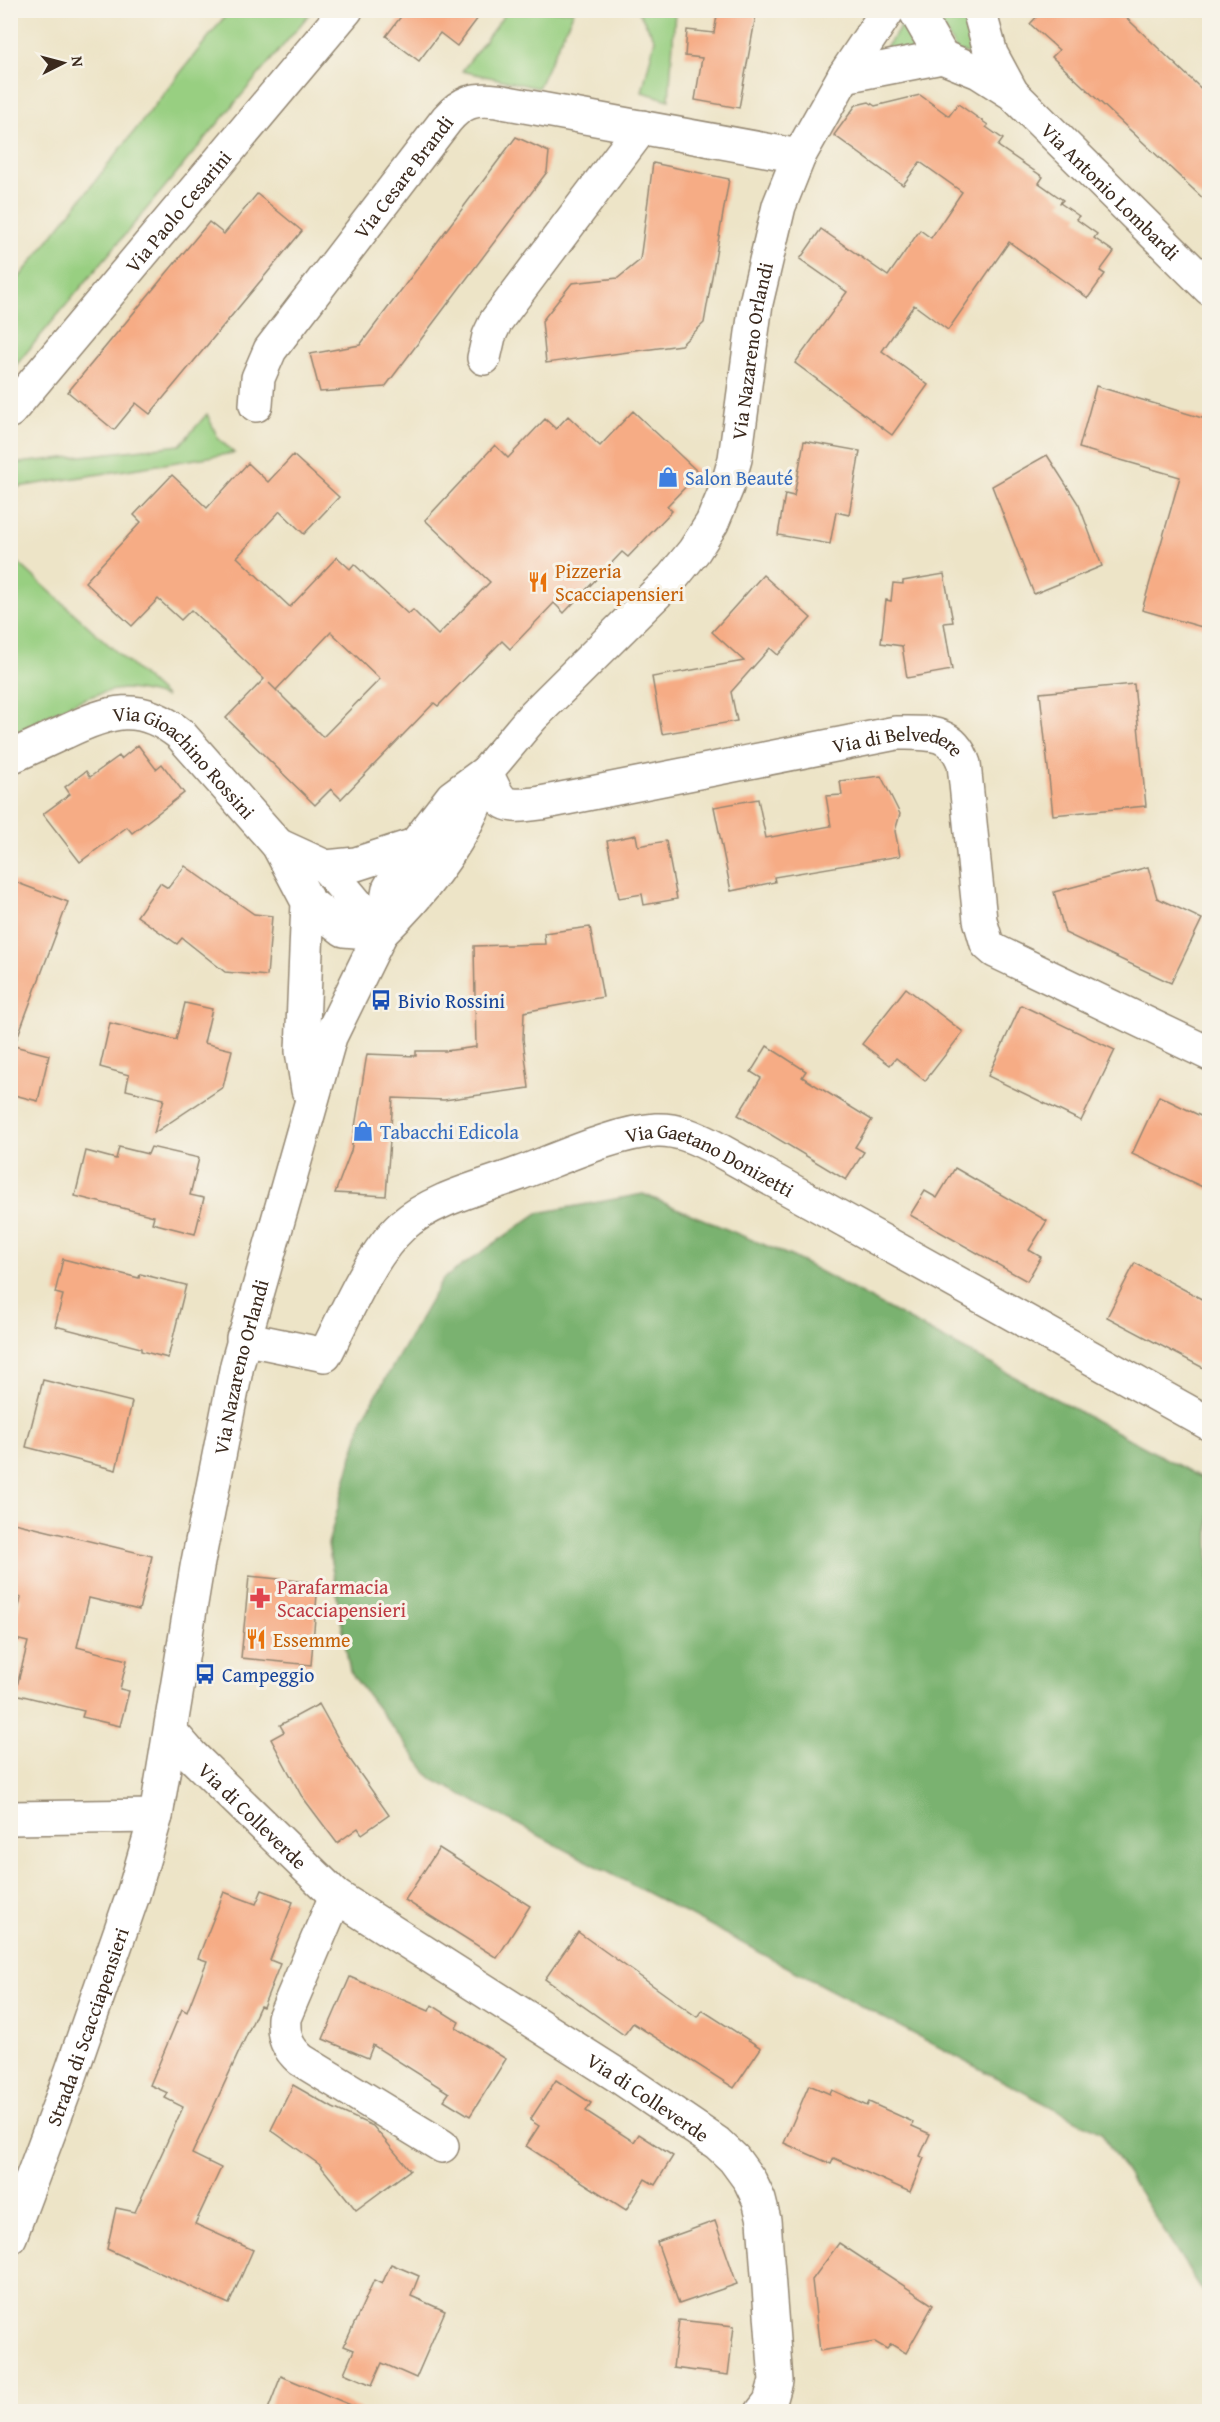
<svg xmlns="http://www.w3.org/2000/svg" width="1220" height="2422" viewBox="0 0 1220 2422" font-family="'Gentium Book Plus',serif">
	<rect width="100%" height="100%" fill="#f7f3e8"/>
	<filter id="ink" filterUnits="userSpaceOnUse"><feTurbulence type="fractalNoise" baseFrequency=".0167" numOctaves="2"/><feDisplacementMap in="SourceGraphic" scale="12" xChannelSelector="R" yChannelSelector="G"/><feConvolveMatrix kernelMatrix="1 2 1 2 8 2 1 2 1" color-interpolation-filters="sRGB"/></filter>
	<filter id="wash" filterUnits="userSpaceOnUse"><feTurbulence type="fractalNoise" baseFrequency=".008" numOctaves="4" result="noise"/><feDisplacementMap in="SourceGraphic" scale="24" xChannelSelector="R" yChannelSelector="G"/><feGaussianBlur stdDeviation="1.35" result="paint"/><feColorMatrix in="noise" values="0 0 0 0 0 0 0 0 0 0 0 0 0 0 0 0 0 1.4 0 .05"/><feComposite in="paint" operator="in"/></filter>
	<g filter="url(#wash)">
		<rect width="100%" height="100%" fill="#ede4c7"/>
		<g fill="#98cf81" stroke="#6a7c50" stroke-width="1.5">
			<path d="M 508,10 L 574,11 L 538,88 L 462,71 Z"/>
			<path d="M 229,11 L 312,11 L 11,371 L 11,288 Z"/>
			<path d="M 638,11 L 675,11 L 669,100 L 642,92 L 655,39 Z"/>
			<path d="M 934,11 L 955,11 L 970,21 L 975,49 L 968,53 L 957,52 Z"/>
			<path d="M 907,18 L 922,49 L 878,59 Z"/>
			<path d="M 207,414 L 218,438 L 234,453 L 11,488 L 11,464 L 180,445 Z"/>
			<path d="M 11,556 L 166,697 C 152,693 139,689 124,689 C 88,691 43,719 11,735 Z"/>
		</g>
		<path fill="#7ab26f" stroke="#5a6e46" stroke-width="1.5" d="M 643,1194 L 793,1257 L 1209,1482 L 1209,2301 L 1101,2133 L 432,1779 L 350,1672 L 328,1544 L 363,1418 L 443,1279 L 538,1213 Z"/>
		<g id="blocks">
			<g fill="#f6ac85" fill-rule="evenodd">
				<path d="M 406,10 L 484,10 L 457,46 L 440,33 L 419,61 L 386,36 Z"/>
				<path d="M 718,10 L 756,15 L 739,108 L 695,100 L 702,58 L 685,56 L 687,30 L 714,33 Z"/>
				<path d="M 1043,10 L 1118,10 L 1209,96 L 1209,204 L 1052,57 L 1059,50 L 1030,24 Z"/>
				<path d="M 920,95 L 949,116 L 958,104 L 988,125 L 986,127 L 1003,139 L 998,146 L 1043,177 L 1039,183 L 1063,200 L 1060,203 L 1079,216 L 1076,219 L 1097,234 L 1094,238 L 1114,252 L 1100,271 L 1105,274 L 1088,298 L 1009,242 L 948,330 L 914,305 L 882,351 L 928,385 L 892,435 L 795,363 L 847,292 L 800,259 L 821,229 L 888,276 L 920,230 L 931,238 L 962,192 L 920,162 L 903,185 L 834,135 L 856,105 L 869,102 L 875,106 Z"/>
				<path d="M 516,137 L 549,152 L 547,172 L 385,387 L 320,392 L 310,354 L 360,345 Z"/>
				<path d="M 653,163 L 729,179 L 704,323 L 681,345 L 546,363 L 542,321 L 572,283 L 618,278 L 640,260 Z"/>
				<path d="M 257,194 L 302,231 L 150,414 L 136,403 L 114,430 L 68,392 L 209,222 L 224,234 Z"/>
				<path d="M 1096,386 L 1209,420 L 1209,629 L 1142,610 L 1180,477 L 1079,448 Z"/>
				<path d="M 633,411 L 699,473 L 667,506 L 672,511 L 628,557 L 622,552 L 564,613 L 554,603 L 510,649 L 502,641 L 438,706 L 434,703 L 341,799 L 331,789 L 315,805 L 226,718 L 264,679 L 191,610 L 181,620 L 158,599 L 132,626 L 85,582 L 141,522 L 134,515 L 172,475 L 207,508 L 248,463 L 268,482 L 293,455 L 339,497 L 304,534 L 280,511 L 237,557 L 290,607 L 337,557 L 350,569 L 354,564 L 408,614 L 413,610 L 438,635 L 490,582 L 425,520 L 495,445 L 508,458 L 545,419 L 556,429 L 568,416 L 600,446 ZM 331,632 L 380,679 L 323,737 L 269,683 L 276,690 Z"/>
				<path d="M 804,441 L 860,451 L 849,515 L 836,512 L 830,544 L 778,535 L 785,494 L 794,496 Z"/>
				<path d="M 1047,455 L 1079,505 L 1102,566 L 1034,594 L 992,486 Z"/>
				<path d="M 944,574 L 953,622 L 944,623 L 952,670 L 907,678 L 902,646 L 881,643 L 886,600 L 891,601 L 893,583 L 903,584 L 903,581 Z"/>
				<path d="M 763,575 L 811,618 L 778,655 L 770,648 L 731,692 L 737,721 L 662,734 L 652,677 L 744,661 L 712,632 Z"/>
				<path d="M 1134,684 L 1146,806 L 1053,815 L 1040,693 Z"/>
				<path d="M 138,745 L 156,769 L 162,764 L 184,793 L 132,833 L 127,827 L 80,862 L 43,814 L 70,794 L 65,787 L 86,771 L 90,777 L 119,756 L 121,759 Z"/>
				<path d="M 881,776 L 900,814 L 895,831 L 900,856 L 774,877 L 775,882 L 731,891 L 714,807 L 758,799 L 766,838 L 831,826 L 826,796 L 842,795 L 840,781 Z"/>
				<path d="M 636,835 L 638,846 L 666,841 L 677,899 L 644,905 L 642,894 L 619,898 L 607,841 Z"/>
				<path d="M 185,866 L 254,914 L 272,916 L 267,976 L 225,972 L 182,938 L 177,944 L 137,916 L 160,883 L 168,888 Z"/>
				<path d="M 1148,867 L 1157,898 L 1202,919 L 1171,983 L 1065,933 L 1054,892 Z"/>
				<path d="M 10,880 L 68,902 L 14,1046 L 49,1055 L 38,1101 L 10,1094 Z"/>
				<path d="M 590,927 L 603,997 L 524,1012 L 523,1039 L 529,1088 L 444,1100 L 393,1098 L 386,1196 L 335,1193 L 351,1151 L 367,1054 L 416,1056 L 416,1051 L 445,1051 L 476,1047 L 474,946 L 545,944 L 544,933 Z"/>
				<path d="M 906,988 L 963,1032 L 925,1081 L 896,1058 L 890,1065 L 862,1044 Z"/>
				<path d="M 185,1003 L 212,1009 L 204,1043 L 232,1050 L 223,1087 L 154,1133 L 164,1099 L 126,1090 L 129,1075 L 100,1067 L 110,1023 L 176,1040 Z"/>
				<path d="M 1021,1005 L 1115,1050 L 1081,1121 L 988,1076 Z"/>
				<path d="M 767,1046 L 806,1071 L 802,1077 L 872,1120 L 855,1147 L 864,1152 L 846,1180 L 738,1115 L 761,1078 L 751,1072 Z"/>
				<path d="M 1159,1096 L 1209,1120 L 1209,1190 L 1132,1154 Z"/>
				<path d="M 119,1147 L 148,1154 L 151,1147 L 199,1158 L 190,1195 L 204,1198 L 195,1234 L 152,1223 L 154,1216 L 75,1196 L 86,1151 L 116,1159 Z"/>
				<path d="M 955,1168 L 1047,1221 L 1029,1250 L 1041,1257 L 1027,1281 L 910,1215 L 925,1191 L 937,1198 Z"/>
				<path d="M 63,1259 L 139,1278 L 140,1274 L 186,1285 L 168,1358 L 141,1351 L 141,1348 L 55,1326 L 63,1295 L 55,1293 Z"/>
				<path d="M 1135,1263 L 1209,1303 L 1209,1371 L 1107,1317 Z"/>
				<path d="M 43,1380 L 132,1402 L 116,1470 L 26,1447 Z"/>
				<path d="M 10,1522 L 152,1556 L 139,1610 L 89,1598 L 77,1647 L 127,1660 L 120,1689 L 129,1691 L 120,1726 L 82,1717 L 84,1711 L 15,1694 L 28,1642 L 11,1638 L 21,1598 L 10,1595 Z"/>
				<path d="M 249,1576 L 318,1583 L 311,1665 L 241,1658 Z"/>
				<path d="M 319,1704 L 349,1758 L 389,1815 L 362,1834 L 358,1828 L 337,1843 L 301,1795 L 271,1739 L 284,1732 L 280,1725 Z"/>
				<path d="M 439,1848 L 530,1906 L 497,1958 L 405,1900 Z"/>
				<path d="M 262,1890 L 293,1902 L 270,1960 L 280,1964 L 263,2007 L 260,2006 L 192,2154 L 221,2168 L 195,2224 L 253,2250 L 229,2304 L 107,2249 L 116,2208 L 135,2212 L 183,2107 L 165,2098 L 168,2093 L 150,2085 L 182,2009 L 187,2012 L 207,1961 L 198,1958 L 224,1892 L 256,1904 Z"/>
				<path d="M 578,1932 L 697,2017 L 702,2010 L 761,2048 L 734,2088 L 633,2023 L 624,2035 L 545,1979 Z"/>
				<path d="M 350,1977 L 429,2011 L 432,2005 L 459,2022 L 456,2028 L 506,2059 L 470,2116 L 444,2100 L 449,2093 L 373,2045 L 368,2058 L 323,2039 Z"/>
				<path d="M 556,2080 L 591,2103 L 586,2111 L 634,2142 L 639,2134 L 673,2156 L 655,2185 L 645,2179 L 626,2210 L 526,2146 L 539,2126 L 530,2120 Z"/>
				<path d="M 293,2085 L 333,2108 L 373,2126 L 410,2170 L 356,2210 L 320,2165 L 271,2130 Z"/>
				<path d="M 809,2085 L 830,2094 L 832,2090 L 867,2106 L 869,2102 L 913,2122 L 912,2126 L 930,2134 L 920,2156 L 924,2158 L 910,2192 L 834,2158 L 831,2164 L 784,2143 Z"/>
				<path d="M 715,2221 L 737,2284 L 679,2304 L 657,2242 Z"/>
				<path d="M 839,2243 L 933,2305 L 906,2353 L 891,2344 L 887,2349 L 875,2342 L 820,2351 L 812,2280 Z"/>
				<path d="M 391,2264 L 419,2276 L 411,2296 L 445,2311 L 416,2378 L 382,2363 L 372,2385 L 344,2373 L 354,2350 L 344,2346 L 374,2280 L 382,2284 Z"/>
				<path d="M 679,2320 L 734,2326 L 728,2375 L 673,2368 Z"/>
				<path d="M 281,2376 L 365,2411 L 365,2412 L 267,2412 Z"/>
			</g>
		</g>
	</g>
	<g filter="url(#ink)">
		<use href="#blocks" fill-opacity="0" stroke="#948772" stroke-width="1.5"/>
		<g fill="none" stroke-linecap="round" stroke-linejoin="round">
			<g stroke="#948772" stroke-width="36">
				<g id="minor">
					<path d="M 915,10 L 942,57"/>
					<path d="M 979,10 L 991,54 L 1011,91"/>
					<path id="s1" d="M 844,76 L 942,57 L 979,72 L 1012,93 L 1210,289"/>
					<path d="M 484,358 L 489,336 L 496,321 L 642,127"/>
					<path id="s2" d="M 256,405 L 258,378 L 270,350 L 447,119 C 462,102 474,98 497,101 L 799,156"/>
					<path id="s3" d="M 10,411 L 346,10"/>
					<path id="s4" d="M 10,757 C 29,749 47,740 65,732 C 109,711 139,701 180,734 L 278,845 L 308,902 L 302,1051 L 308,1090"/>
					<path id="s5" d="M 486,772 C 502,807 502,808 541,803 L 896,733 C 927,733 953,730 964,764 L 980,920 L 987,944 L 995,951 L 1210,1054"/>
					<path d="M 278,845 L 326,867 L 381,933"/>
					<path d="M 326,867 L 356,864 L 415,845"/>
					<path d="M 308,902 L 344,930 L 381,933"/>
					<path d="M 381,933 C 417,898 451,857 472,811 C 478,799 481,785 486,772"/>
					<path id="s6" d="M 243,1338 L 325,1355 C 345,1316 370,1255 402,1226 C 432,1199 480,1188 518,1174 C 559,1159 613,1133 656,1130 C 677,1129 694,1137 712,1146 L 1210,1424"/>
					<path id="s7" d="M 171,1732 L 192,1756 L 336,1896 L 620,2077 L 717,2143 L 734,2159 L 750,2181 L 759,2200 L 764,2220 L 776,2381 L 770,2402 L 762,2412"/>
					<path d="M 10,1818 L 156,1816"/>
					<path d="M 336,1896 L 284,2018 C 283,2037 287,2048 301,2060 L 442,2146"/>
					<path id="s8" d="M 10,2237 L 69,2079 L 133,1895 L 156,1816 L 197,1567 L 237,1365 L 330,1037 L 381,933 L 389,889 L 415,845 L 452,797 L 486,772 L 533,716 L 672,578 L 694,551 L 712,523 L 727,487 L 735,459 L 756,303 L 779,206 L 799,156 L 844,76 L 888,10"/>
				</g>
			</g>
			<use href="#minor" stroke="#fff" stroke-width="33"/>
		</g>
	</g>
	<defs>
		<g id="shop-bare" transform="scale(1.62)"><path d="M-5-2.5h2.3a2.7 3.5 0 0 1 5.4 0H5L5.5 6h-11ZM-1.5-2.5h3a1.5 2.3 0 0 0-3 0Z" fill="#3f7fe0" stroke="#f7f3e8" stroke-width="2.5" paint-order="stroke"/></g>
		<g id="restaurant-bare" transform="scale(1.62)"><path d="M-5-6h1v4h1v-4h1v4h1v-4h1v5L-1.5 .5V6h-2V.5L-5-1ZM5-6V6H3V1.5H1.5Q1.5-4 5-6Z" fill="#e8710a" stroke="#f7f3e8" stroke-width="2.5" paint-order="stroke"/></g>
		<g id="bus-bare" transform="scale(1.62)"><path d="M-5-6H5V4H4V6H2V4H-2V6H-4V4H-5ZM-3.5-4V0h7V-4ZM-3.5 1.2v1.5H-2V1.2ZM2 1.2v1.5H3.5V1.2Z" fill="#1a4fb4" stroke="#f7f3e8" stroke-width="2.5" paint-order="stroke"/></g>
		<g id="pharmacy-bare" transform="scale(1.62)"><path d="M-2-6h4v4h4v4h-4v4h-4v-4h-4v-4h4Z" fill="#e0444e" stroke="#f7f3e8" stroke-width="2.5" paint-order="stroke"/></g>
	</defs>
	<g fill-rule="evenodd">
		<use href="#shop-bare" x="668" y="477"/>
		<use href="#restaurant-bare" x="538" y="582"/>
		<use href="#bus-bare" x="381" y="1000"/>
		<use href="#shop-bare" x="363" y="1131"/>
		<use href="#pharmacy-bare" x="260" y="1598"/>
		<use href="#restaurant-bare" x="256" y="1639"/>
		<use href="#bus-bare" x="205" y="1674"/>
	</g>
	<g text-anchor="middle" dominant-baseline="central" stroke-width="6" stroke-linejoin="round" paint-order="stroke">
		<g font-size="20" fill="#3b2a1e" stroke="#f7f3e8">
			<text stroke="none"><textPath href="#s2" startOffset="276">Via Cesare Brandi</textPath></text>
			<text stroke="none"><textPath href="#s1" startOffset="318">Via Antonio Lombardi</textPath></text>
			<text stroke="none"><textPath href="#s3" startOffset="261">Via Paolo Cesarini</textPath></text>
			<text stroke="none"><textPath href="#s8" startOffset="2074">Via Nazareno Orlandi</textPath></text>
			<text stroke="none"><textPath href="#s5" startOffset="438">Via di Belvedere</textPath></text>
			<text stroke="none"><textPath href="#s4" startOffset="202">Via Gioachino Rossini</textPath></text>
			<text stroke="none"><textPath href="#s6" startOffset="568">Via Gaetano Donizetti</textPath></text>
			<text stroke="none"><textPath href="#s8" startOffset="903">Via Nazareno Orlandi</textPath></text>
			<text stroke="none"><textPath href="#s7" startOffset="117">Via di Colleverde</textPath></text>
			<text stroke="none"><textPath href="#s8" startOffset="224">Strada di Scacciapensieri</textPath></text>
			<text stroke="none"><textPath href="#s7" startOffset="604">Via di Colleverde</textPath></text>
		</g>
		<g font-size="20" fill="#366cbe" stroke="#f7f3e8" text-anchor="start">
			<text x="685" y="477">Salon Beauté</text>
			<text x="380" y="1131">Tabacchi Edicola</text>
		</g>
		<g font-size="20" fill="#c56008" stroke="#f7f3e8" text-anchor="start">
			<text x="555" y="570">Pizzeria<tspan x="555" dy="23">Scacciapensieri</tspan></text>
			<text x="273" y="1639">Essemme</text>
		</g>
		<g font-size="20" fill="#164399" stroke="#f7f3e8" text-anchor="start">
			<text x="398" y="1000">Bivio Rossini</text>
			<text x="222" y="1674">Campeggio</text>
		</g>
		<g font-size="20" fill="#be3a42" stroke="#f7f3e8" text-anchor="start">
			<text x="277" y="1586">Parafarmacia<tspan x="277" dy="23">Scacciapensieri</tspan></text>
		</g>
	</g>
	<rect width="1220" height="2422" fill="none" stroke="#f7f3e8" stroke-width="36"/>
	<g transform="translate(63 63) rotate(84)" stroke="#f7f3e8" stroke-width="4.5" paint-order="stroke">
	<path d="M0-4.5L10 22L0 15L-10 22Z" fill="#3b2a1e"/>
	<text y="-9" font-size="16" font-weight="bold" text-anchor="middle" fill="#3b2a1e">N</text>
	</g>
</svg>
